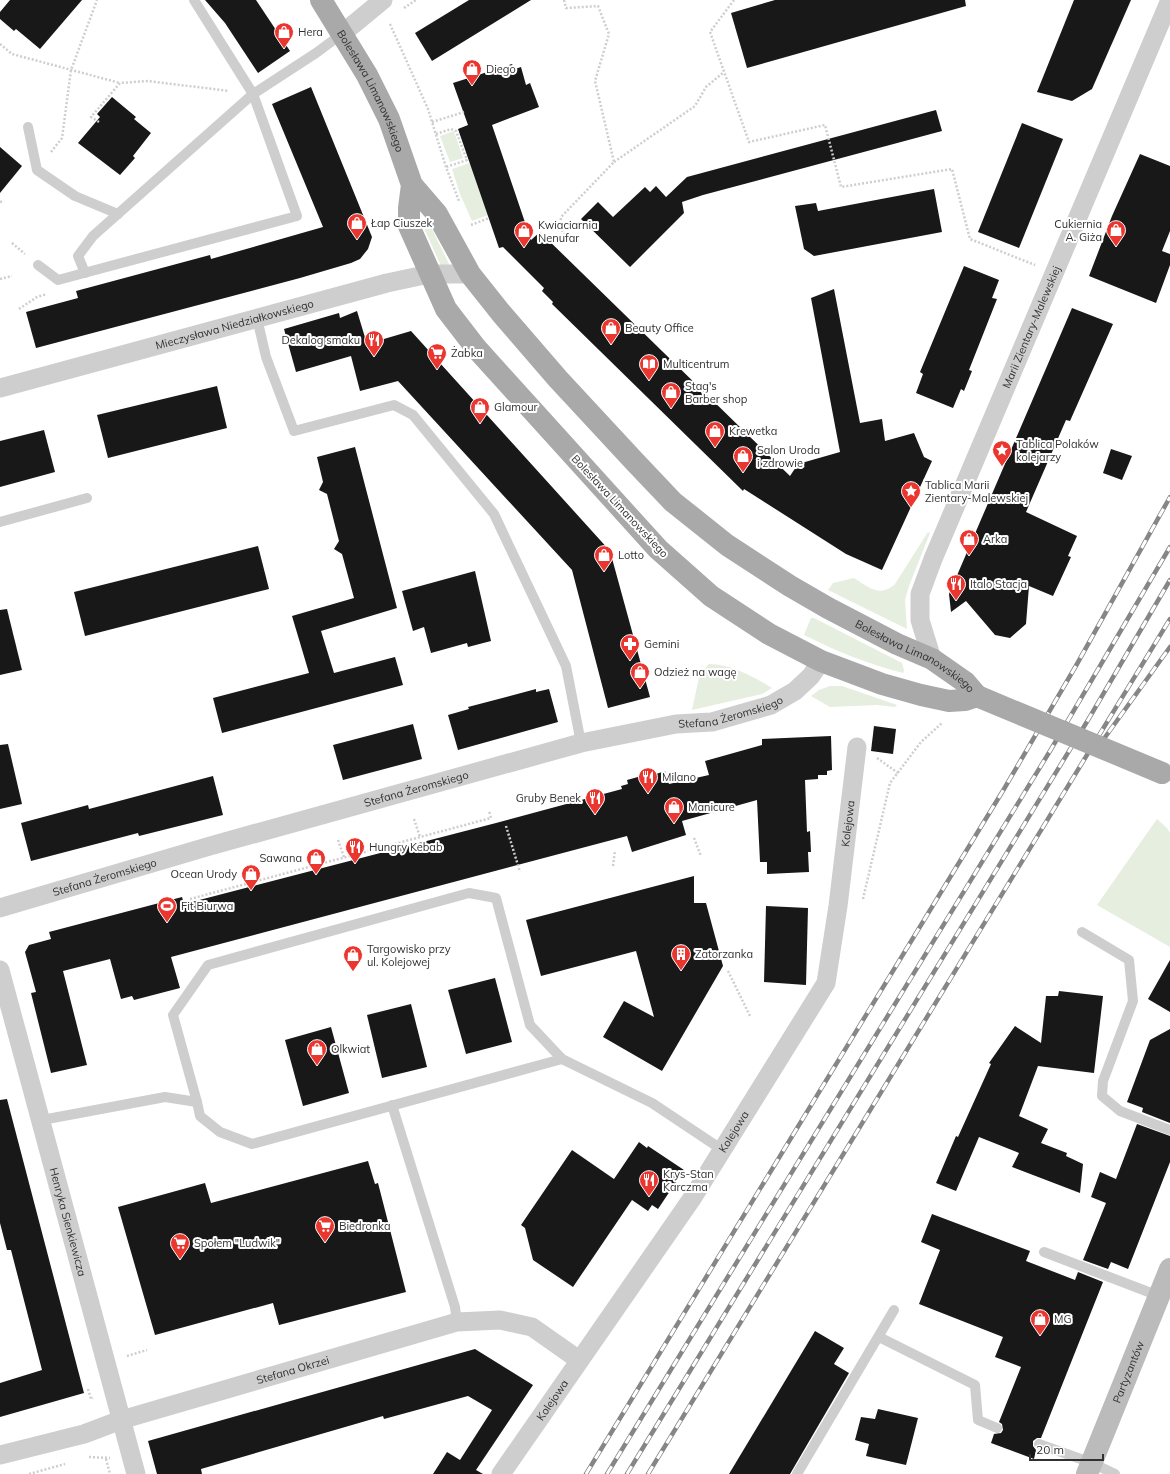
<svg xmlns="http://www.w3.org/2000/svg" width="1170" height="1474" viewBox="0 0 1170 1474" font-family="Mulish,sans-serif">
	<rect width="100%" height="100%" fill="#fff"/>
	<g fill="#e5eedf">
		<path d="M 454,131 L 463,158 L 450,162 L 440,136 Z"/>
		<path d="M 470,163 L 488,215 L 472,221 L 460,194 L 452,169 Z"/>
		<path d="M 430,225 L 449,264 L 449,267 L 441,266 L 424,228 Z"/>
		<path d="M 928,532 L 930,533 L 909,586 L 905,600 L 907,629 L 828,590 L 833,583 L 854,578 C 868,587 880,598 895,584 Z"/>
		<path d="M 811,618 L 814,618 L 902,663 L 904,671 L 903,673 C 868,664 836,651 804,635 Z"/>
		<path d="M 709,664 C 731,664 754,677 772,688 L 762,694 L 692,710 L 700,673 Z"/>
		<path d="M 830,686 L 842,686 L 897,705 L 895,707 L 877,705 L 830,707 L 811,696 L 819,690 Z"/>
		<path d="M 1157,819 L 1167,828 L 1170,833 L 1170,947 L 1097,905 Z"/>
	</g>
	<g fill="#181818">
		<path d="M 10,0 L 82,0 L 40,49 L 16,29 L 14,31 L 0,19 L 0,12 Z"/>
		<path d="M 205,0 L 256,0 L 290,51 L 258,73 L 225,23 Z"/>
		<path d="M 469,0 L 531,0 L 432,61 L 415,33 Z"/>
		<path d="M 775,0 L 965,0 L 966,6 L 747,68 L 731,13 Z"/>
		<path d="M 1074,0 L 1131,0 L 1092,89 L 1072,101 L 1037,92 Z"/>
		<path d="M 512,64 L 515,69 L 521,67 L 526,85 L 530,83 L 539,107 L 492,125 L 531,240 L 540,232 L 790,476 L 798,464 L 840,452 L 811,298 L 834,289 L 860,423 L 882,419 L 885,441 L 914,433 L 924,457 L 932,461 L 882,570 L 846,554 L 744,489 L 743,491 L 552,304 L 553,302 L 542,291 L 544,288 L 503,247 L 499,248 L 458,129 L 468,125 L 453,83 Z"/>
		<path d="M 311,87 L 372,237 L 368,249 L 360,259 L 351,263 L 300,278 L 36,348 L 26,312 L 78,298 L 76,291 L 210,255 L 211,259 L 323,227 L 272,104 Z"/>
		<path d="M 112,97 L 136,117 L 134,119 L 151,133 L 133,156 L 135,158 L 120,175 L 78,143 L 100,117 L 97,114 Z"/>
		<path d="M 936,110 L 942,131 L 703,195 L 682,202 L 684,213 L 630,267 L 581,219 L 598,202 L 613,217 L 645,187 L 650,192 L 656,186 L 666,197 L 687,177 Z"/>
		<path d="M 1022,123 L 1063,139 L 1019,248 L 978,232 Z"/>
		<path d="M 0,147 L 22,166 L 0,193 Z"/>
		<path d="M 1140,154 L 1170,166 L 1170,231 L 1162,251 L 1170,254 L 1170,265 L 1156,303 L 1089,276 L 1112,216 Z"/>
		<path d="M 934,189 L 942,232 L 814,256 L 804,249 L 795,206 L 816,203 L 818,211 Z"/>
		<path d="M 964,266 L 999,280 L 992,298 L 997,299 L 969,370 L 972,371 L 964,391 L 961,389 L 953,408 L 916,393 L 923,374 L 920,372 Z"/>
		<path d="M 1072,308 L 1113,324 L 1070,421 L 1066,420 L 1026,512 L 1077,536 L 1068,556 L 1071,557 L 1053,596 L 1029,586 L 1026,624 L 1010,638 L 995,635 L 966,601 L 951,612 L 949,594 Z"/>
		<path d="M 357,311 L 367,344 L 411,331 L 610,551 L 650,697 L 608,708 L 572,570 L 398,381 L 360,391 L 351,356 L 296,372 L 284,329 L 339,313 L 340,318 Z"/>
		<path d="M 217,386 L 227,428 L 108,458 L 97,415 Z"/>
		<path d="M 44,430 L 55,472 L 0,487 L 0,441 Z"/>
		<path d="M 355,447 L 397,608 L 321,631 L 334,673 L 395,657 L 403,685 L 222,733 L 213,698 L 309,673 L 292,616 L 354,598 L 342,554 L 334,549 L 339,541 L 327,494 L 319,490 L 323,482 L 317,457 Z"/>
		<path d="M 1111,449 L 1132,456 L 1122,480 L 1103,473 Z"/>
		<path d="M 258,546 L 269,589 L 85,636 L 74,592 Z"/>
		<path d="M 475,571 L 491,641 L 468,647 L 467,643 L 431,653 L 424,627 L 413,631 L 402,591 Z"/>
		<path d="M 7,609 L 22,670 L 0,675 L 0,610 Z"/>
		<path d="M 536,689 L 536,692 L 549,689 L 558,722 L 458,750 L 448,715 L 469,709 L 468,707 Z"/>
		<path d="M 413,724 L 422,759 L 343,780 L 333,745 Z"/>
		<path d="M 874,726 L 896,729 L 893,754 L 871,751 Z"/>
		<path d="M 831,736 L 832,770 L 827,771 L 827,775 L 818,775 L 818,779 L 805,780 L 807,832 L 810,831 L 811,852 L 808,852 L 809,872 L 767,874 L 767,862 L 760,862 L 757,800 L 682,821 L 686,835 L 632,852 L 627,836 L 171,957 L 180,988 L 134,1000 L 132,996 L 121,999 L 110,959 L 63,971 L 87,1065 L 51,1073 L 31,993 L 36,992 L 25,952 L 29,945 L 51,939 L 49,932 L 182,897 L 184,904 L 496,823 L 622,789 L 621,786 L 628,784 L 627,780 L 656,772 L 656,774 L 665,771 L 669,784 L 709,775 L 705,761 L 762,745 L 762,739 Z"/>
		<path d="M 8,744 L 22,804 L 0,809 L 0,745 Z"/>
		<path d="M 213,776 L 223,815 L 139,836 L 138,833 L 31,861 L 21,823 L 88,805 L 89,809 Z"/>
		<path d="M 694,876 L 694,903 L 706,903 L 723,966 L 662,1071 L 603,1037 L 624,1001 L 654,1017 L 636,951 L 541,976 L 526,920 Z"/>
		<path d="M 766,906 L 808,908 L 806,985 L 764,982 Z"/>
		<path d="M 1170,960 L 1170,1012 L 1148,999 Z"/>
		<path d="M 495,978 L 512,1042 L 466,1054 L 448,990 Z"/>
		<path d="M 1059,991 L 1103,996 L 1094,1073 L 1038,1066 L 1019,1116 L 1048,1129 L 1041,1143 L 1067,1153 L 1066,1156 L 1083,1164 L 1080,1193 L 1012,1167 L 1019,1153 L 979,1137 L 956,1191 L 936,1183 L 956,1136 L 958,1137 L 991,1064 L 989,1063 L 1015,1026 L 1041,1043 L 1046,996 L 1058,996 Z"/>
		<path d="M 411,1004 L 427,1067 L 382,1078 L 367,1015 Z"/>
		<path d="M 331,1027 L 349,1093 L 303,1106 L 285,1040 Z"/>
		<path d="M 1170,1029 L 1170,1123 L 1142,1112 L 1143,1108 L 1127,1102 L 1150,1040 Z"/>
		<path d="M 7,1099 L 84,1393 L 0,1417 L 0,1383 L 42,1370 L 11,1250 L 7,1250 L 0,1223 L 0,1100 Z"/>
		<path d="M 1137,1124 L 1170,1136 L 1170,1162 L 1128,1269 L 1111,1262 L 1108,1269 L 1083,1260 L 1106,1203 L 1091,1197 L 1100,1172 L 1116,1179 Z"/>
		<path d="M 639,1142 L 647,1148 L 648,1146 L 684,1170 L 658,1209 L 652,1205 L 648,1211 L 632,1200 L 573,1287 L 533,1260 L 525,1228 L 521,1225 L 572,1150 L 614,1179 Z"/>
		<path d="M 368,1161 L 375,1184 L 378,1183 L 406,1292 L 279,1325 L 273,1303 L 155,1335 L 118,1207 L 205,1183 L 211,1203 Z"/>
		<path d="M 932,1214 L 1030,1251 L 1026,1261 L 1075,1280 L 1078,1272 L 1103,1282 L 1041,1438 L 1037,1438 L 1033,1441 L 1033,1446 L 1036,1450 L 1034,1459 L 991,1443 L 994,1434 L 1001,1433 L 1003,1430 L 1002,1424 L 999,1422 L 1021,1367 L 995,1357 L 1003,1337 L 919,1304 L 940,1250 L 921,1242 Z"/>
		<path d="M 815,1331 L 844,1348 L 834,1364 L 849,1373 L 790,1474 L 729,1474 Z"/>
		<path d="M 475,1349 L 533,1385 L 476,1470 L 483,1474 L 433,1474 L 447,1452 L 460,1460 L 492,1410 L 468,1396 L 384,1419 L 383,1416 L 201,1469 L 202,1474 L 157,1474 L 148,1441 Z"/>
		<path d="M 878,1409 L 918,1418 L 906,1465 L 866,1456 L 869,1444 L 855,1440 L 861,1417 L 875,1419 Z"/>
	</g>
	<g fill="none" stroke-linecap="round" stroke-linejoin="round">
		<g stroke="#cecece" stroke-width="2.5" stroke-dasharray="2 2" stroke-linecap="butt">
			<path d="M 564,0 L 566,8 L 598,6 L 609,34 L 595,81 L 614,162 L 561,217 C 560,231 563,234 574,243"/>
			<path d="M 734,0 L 710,32 L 749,142 L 825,125 L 841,187 L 952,169 L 970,239 L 1035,265"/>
			<path d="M 404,8 L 416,0"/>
			<path d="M 390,24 L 428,109 L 446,167 L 459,201"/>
			<path d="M 0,44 L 12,54 L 120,83"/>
			<path d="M 99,122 L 91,117 L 120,83 L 148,81 L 229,91"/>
			<path d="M 432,122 L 464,112"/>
			<path d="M 436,134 L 451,129 L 456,131 L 467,160 L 446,167"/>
			<path d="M 51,152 L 62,138 L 71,70 L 97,0"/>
			<path d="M 614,162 L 695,106 L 706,87 L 724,72"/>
			<path d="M 0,202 L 4,201"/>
			<path d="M 471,225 L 489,218"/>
			<path d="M 12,243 L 25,254"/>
			<path d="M 0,279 L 12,276"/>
			<path d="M 19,309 L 37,297 L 47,294"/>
			<path d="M 877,758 L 898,773"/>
			<path d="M 414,819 L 420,837"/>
			<path d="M 506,826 L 520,872"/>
			<path d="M 694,838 L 701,856"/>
			<path d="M 338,840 L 344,857"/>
			<path d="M 613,866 L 615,850"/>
			<path d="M 190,899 L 491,818 L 489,811"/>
			<path d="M 863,899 L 890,783 L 921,742 L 942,723"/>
			<path d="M 728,971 L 750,1016"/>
			<path d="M 127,1356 L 147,1350"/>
			<path d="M 88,1389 L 91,1399 L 93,1398"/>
			<path d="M 89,1457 L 110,1458"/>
			<path d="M 106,1459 L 110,1474"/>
			<path d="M 29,1474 L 65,1464"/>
		</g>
		<g stroke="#cecece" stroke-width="10">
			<path d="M 28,127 L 37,170 L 75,196 L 118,214"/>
			<path d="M 38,265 L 58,280 L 297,216 L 253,94 L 194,0"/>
			<path d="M 85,273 L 78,256 L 93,236 L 253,94 L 316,53 L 343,33"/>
			<path d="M 257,318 L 266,357 L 294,431 L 394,405 L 413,415 L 494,514 L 566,666 L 581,743"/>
			<path d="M 0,522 L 87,498"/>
			<path d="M 1082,932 L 1129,960 L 1133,1001 L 1103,1081 L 1102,1096 L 1120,1111 L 1170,1130"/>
			<path d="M 197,1102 L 173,1015 L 208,965 L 469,893 L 496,898 L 530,1025 L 562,1059"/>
			<path d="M 392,1105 L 455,1307 L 457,1322"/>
			<path d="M 42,1120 L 165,1097 L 197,1102 L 200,1116 L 220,1132 L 252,1144 L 562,1059 L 652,1103 L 721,1149"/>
			<path d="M 1044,1252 L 1159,1296"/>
			<path d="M 879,1337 L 975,1385 L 978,1420 L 997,1428"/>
			<path d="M 1039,1444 L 1092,1463 L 1115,1474"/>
			<path d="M 797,1474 L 894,1310"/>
		</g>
		<g stroke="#cecece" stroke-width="19">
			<path d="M 343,33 L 383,0"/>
			<path id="s1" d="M 0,388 L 387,283 L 429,274 L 470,274"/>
			<path id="s2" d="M 932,659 L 920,620 L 920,594 L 933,559 L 1170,0"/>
			<path id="s3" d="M 0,908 L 210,846 L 581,743 L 676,724 L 712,722 L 771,705 L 795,691 L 811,676 L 821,661"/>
			<path id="s4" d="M 0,970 L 136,1474"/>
			<path id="s5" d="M 0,1455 L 84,1434 L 121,1420 L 457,1322 L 500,1320 L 532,1327 L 579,1360"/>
			<path id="s6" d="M 501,1474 L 693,1197 L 826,983 L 838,906 L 857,747"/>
		</g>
		<path stroke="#bbb" stroke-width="22" id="s7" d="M 1087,1474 L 1170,1269"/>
		<path stroke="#a9a9a9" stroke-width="22" id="s8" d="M 321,0 L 367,75 L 389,119 L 412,185 L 437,214 L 470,274 L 501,313 L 558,379 L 635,462 L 673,502 L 727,545 L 790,586 L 828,608 L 897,644 L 932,659 L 965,682 L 977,696 L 965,700 L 949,701 L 921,695 L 882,684 L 821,661 L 769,634 L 711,596 L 658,549 L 476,348 L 446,309 L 409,226 L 409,208 L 412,185"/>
		<g stroke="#868686" stroke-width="4.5">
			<g id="rail">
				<path d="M 1098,747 L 1170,647"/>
				<path d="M 586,1474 L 1004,789 L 1077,664 L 1170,497"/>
				<path d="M 607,1474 L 1050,751 L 1170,547"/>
				<path d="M 627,1474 L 1088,720 L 1170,580"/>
				<path d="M 648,1474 L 1170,619"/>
			</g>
		</g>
		<use href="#rail" stroke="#fff" stroke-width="3" stroke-dasharray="9" stroke-linecap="butt"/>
		<path stroke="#a9a9a9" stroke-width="22" d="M 977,696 L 1162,773"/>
	</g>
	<defs>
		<g id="shop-pin" transform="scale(1)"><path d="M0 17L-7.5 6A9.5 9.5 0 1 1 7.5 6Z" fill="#eb3630" stroke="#fff"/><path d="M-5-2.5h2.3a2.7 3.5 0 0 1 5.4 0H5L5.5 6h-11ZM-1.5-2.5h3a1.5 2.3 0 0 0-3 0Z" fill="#fff"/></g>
		<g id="restaurant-pin" transform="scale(1)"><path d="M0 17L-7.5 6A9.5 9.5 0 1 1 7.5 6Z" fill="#eb3630" stroke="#fff"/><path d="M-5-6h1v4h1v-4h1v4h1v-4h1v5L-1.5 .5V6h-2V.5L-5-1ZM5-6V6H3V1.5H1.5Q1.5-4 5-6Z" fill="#fff"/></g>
		<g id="supermarket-pin" transform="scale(1)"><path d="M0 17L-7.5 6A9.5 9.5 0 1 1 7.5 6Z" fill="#eb3630" stroke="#fff"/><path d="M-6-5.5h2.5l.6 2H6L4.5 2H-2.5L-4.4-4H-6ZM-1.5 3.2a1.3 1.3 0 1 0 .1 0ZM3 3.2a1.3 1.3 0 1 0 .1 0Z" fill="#fff"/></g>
		<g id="library-pin" transform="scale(1)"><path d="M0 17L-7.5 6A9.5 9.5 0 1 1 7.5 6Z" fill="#eb3630" stroke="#fff"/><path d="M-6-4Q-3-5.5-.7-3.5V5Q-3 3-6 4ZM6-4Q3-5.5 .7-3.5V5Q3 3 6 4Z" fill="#fff"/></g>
		<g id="sight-pin" transform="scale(1)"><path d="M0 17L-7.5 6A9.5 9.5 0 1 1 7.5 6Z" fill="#eb3630" stroke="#fff"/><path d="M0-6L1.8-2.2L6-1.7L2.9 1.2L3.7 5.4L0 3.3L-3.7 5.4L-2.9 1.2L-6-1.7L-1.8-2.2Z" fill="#fff"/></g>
		<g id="pharmacy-pin" transform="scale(1)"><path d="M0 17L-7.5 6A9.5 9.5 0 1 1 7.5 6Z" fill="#eb3630" stroke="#fff"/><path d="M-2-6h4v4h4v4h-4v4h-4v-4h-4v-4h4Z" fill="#fff"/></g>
		<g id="stadium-pin" transform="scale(1)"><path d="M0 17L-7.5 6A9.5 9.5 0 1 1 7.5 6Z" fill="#eb3630" stroke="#fff"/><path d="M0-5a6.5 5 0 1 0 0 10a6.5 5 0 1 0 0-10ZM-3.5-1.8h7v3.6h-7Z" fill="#fff"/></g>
		<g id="building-pin" transform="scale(1)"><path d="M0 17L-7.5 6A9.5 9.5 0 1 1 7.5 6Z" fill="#eb3630" stroke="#fff"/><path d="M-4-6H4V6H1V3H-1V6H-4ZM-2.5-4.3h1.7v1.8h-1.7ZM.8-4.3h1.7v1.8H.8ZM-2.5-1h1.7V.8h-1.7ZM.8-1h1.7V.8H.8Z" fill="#fff"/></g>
	</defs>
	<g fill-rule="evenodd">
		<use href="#shop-pin" x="284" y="32"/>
		<use href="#shop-pin" x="472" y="69"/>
		<use href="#shop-pin" x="357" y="223"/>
		<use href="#shop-pin" x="1116" y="230"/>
		<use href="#shop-pin" x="524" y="231"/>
		<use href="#shop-pin" x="611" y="328"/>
		<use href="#restaurant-pin" x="374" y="340"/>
		<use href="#supermarket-pin" x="437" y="353"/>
		<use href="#library-pin" x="649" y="364"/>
		<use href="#shop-pin" x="671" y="392"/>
		<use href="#shop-pin" x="480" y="407"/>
		<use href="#shop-pin" x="715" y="431"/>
		<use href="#sight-pin" x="1002" y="450"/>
		<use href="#shop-pin" x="743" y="456"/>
		<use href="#sight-pin" x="911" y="491"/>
		<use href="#shop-pin" x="969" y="539"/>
		<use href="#shop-pin" x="604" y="555"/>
		<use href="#restaurant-pin" x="956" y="584"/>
		<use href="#pharmacy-pin" x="630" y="644"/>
		<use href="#shop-pin" x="640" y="672"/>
		<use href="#restaurant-pin" x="648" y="777"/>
		<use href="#restaurant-pin" x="595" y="798"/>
		<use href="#shop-pin" x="674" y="807"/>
		<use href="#restaurant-pin" x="355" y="847"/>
		<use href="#shop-pin" x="316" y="858"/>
		<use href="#shop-pin" x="251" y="874"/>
		<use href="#stadium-pin" x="167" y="906"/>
		<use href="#building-pin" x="681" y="954"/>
		<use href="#shop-pin" x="353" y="955"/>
		<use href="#shop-pin" x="317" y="1049"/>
		<use href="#restaurant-pin" x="649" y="1180"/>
		<use href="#supermarket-pin" x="325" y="1226"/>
		<use href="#supermarket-pin" x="180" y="1243"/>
		<use href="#shop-pin" x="1040" y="1319"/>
	</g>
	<g text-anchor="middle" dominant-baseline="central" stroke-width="4" stroke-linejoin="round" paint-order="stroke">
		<g font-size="11" fill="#313131" stroke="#fff" text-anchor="start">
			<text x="298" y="32">Hera</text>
			<text x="486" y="69">Diego</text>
			<text x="371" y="223">Łap Ciuszek</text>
			<text x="1102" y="224" text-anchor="end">Cukiernia<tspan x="1102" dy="13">A. Giża</tspan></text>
			<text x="538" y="225">Kwiaciarnia<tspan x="538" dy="13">Nenufar</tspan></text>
			<text x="625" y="328">Beauty Office</text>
			<text x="360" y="340" text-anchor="end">Dekalog smaku</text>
			<text x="451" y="353">Żabka</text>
			<text x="663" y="364">Multicentrum</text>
			<text x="685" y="386">Stag's<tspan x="685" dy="13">Barber shop</tspan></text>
			<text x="494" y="407">Glamour</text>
			<text x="729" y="431">Krewetka</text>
			<text x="1016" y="444">Tablica Polaków<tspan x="1016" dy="13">kolejarzy</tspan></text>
			<text x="757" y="450">Salon Uroda<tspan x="757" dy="13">i zdrowie</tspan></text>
			<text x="925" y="485">Tablica Marii<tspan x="925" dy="13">Zientary-Malewskiej</tspan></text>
			<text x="983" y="539">Arka</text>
			<text x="618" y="555">Lotto</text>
			<text x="970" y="584">Italo Stacja</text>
			<text x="644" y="644">Gemini</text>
			<text x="654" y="672">Odzież na wagę</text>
			<text x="662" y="777">Milano</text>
			<text x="581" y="798" text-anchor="end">Gruby Benek</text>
			<text x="688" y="807">Manicure</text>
			<text x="369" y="847">Hungry Kebab</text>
			<text x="302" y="858" text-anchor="end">Sawana</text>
			<text x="237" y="874" text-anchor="end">Ocean Urody</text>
			<text x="181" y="906">Fit Biurwa</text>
			<text x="367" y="949">Targowisko przy<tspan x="367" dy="13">ul. Kolejowej</tspan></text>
			<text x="695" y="954">Zatorzanka</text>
			<text x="331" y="1049">Olkwiat</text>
			<text x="663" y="1174">Krys-Stan<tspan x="663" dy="13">Karczma</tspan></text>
			<text x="339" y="1226">Biedronka</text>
			<text x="194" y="1243">Społem "Ludwik"</text>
			<text x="1054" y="1319">MG</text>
		</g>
		<g font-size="11" fill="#313131" stroke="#fff">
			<text stroke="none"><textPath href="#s8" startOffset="104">Bolesława Limanowskiego</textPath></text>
			<text stroke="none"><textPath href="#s1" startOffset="243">Mieczysława Niedziałkowskiego</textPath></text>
			<text stroke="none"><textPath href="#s2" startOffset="356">Marii Zientary-Malewskiej</textPath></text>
			<text transform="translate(620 506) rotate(47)">Bolesława Limanowskiego</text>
			<text stroke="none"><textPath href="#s8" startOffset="907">Bolesława Limanowskiego</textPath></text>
			<text stroke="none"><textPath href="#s3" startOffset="757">Stefana Żeromskiego</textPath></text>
			<text stroke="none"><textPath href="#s3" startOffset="433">Stefana Żeromskiego</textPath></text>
			<text stroke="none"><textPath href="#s6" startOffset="750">Kolejowa</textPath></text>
			<text stroke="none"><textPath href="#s3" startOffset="109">Stefana Żeromskiego</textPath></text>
			<text stroke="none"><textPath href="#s6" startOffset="414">Kolejowa</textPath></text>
			<text stroke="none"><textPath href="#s4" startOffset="261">Henryka Sienkiewicza</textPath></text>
			<text stroke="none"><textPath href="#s5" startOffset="305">Stefana Okrzei</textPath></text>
			<text stroke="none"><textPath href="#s7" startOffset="110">Partyzantów</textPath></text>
			<text stroke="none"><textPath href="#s6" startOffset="90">Kolejowa</textPath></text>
		</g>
	</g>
	<path d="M1030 1454v6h73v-6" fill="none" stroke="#313131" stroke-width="2"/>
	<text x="1036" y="1454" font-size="12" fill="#313131" stroke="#ffffff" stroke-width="3" paint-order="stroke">20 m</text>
</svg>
